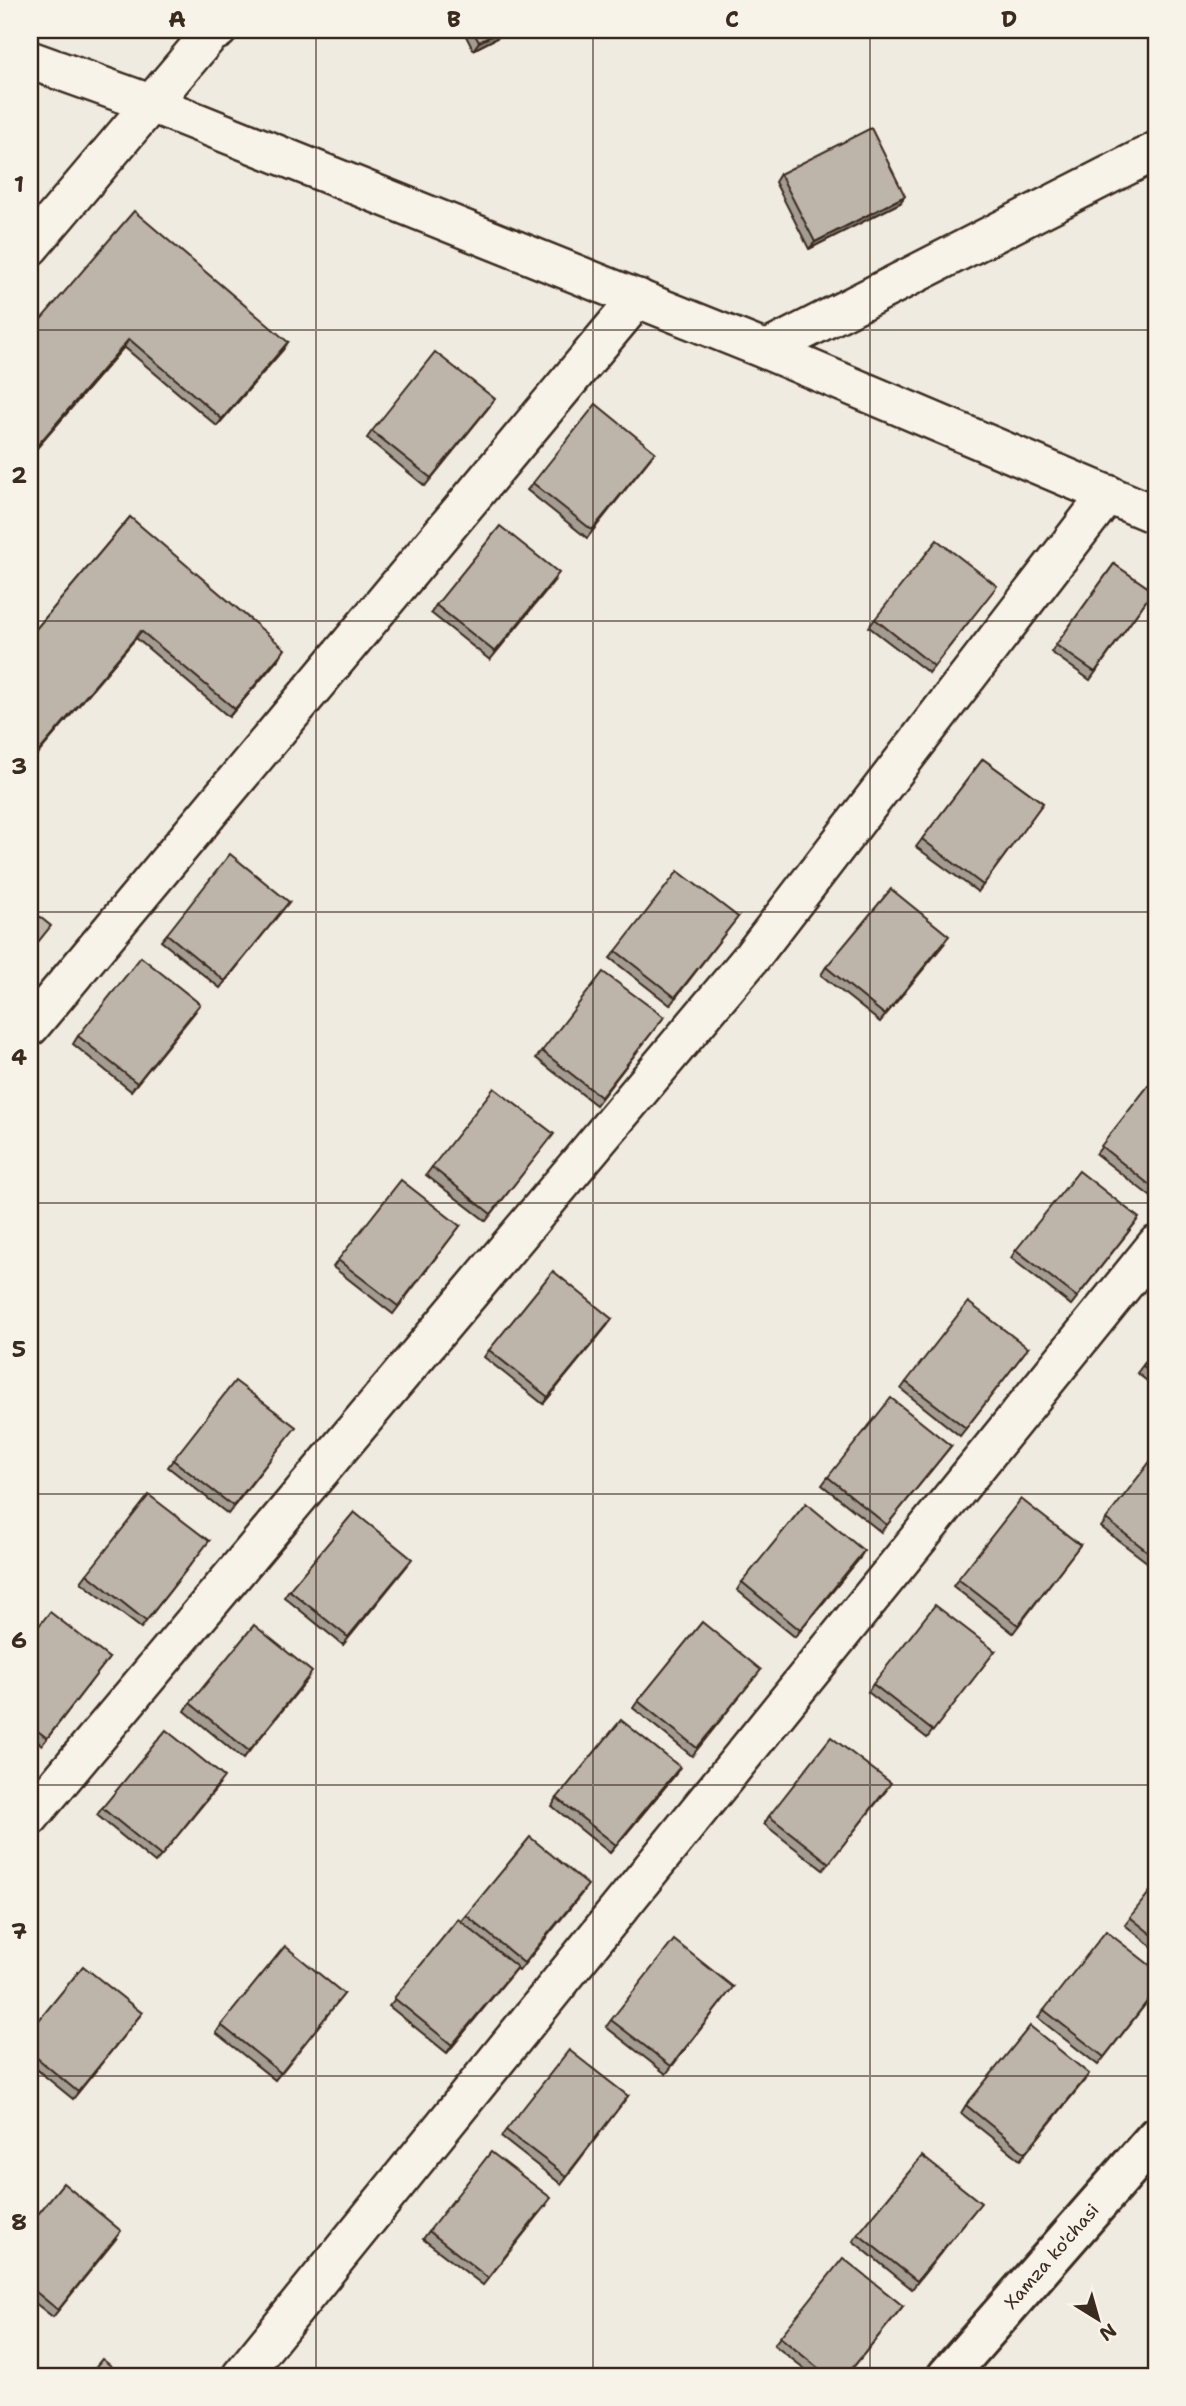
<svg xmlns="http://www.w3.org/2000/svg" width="1186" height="2406" viewBox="0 0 1186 2406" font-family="'Shantell Sans',sans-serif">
	<rect width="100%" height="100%" fill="#efebe0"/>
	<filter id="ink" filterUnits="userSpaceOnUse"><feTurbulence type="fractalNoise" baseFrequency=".0143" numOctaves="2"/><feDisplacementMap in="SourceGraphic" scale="14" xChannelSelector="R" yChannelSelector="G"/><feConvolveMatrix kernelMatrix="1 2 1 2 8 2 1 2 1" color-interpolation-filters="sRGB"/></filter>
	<g filter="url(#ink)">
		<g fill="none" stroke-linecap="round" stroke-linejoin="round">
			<g stroke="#3b2a1e" stroke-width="42">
				<g id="street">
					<path d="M 30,60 L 152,104 L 766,350 L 1156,515"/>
					<path d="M 30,247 L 210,34 L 218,30"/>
					<path d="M 766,350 L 1156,151"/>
					<path d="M 30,1027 L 638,298"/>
					<path d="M 30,1817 L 751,958 L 1108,494"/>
					<path d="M 241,2376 L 1156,1245"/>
				</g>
			</g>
			<g stroke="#3b2a1e" stroke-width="44">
				<g id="secondary">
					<path id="s1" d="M 947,2376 L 1156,2137"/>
				</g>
			</g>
			<use href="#street" stroke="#f7f3e8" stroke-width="37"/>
			<use href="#secondary" stroke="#f7f3e8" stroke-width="38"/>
		</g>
		<g fill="#a39c92" stroke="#3b2a1e" stroke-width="2">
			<path d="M 463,30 L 512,30 L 473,50 Z"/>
			<path d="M 780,174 L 900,203 L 809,249 L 775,182 Z"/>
			<path d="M 30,332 L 288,342 L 217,426 L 124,347 L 30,456 Z"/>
			<path d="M 489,407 L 425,486 L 367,438 L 372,431 Z"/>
			<path d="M 650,459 L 587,538 L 527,490 L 533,483 Z"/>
			<path d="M 130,517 L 280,657 L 229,717 L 136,638 L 30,763 L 30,636 Z"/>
			<path d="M 1114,564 L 1153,591 L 1090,680 L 1051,652 Z"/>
			<path d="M 554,581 L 490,660 L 431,613 L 436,605 Z"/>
			<path d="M 991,593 L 929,673 L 869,627 L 875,619 Z"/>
			<path d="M 983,759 L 1043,803 L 978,892 L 916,847 Z"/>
			<path d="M 289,902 L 220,988 L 161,941 L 167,934 Z"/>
			<path d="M 738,917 L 670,1005 L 610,958 L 616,951 Z"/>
			<path d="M 944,944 L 880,1022 L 821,975 L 826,967 Z"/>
			<path d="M 195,1012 L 131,1091 L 73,1044 L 78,1036 Z"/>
			<path d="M 664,1017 L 596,1105 L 536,1058 L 542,1051 Z"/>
			<path d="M 1156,1076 L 1156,1199 L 1155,1200 L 1096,1154 Z"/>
			<path d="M 548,1141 L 486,1221 L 426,1175 L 432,1167 Z"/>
			<path d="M 1134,1225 L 1071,1305 L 1011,1258 L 1016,1250 Z"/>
			<path d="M 460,1226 L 393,1314 L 333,1267 L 338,1260 Z"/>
			<path d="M 612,1319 L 543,1404 L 484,1357 L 489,1350 Z"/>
			<path d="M 1028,1348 L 960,1436 L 901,1389 L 906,1382 Z"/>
			<path d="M 1156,1348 L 1156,1388 L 1137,1373 Z"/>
			<path d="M 290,1434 L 228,1514 L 168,1467 L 173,1460 Z"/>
			<path d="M 951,1446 L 881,1532 L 822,1485 L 828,1477 Z"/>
			<path d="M 1156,1454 L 1156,1569 L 1101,1527 Z"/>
			<path d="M 209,1541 L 141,1628 L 81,1582 L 87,1574 Z"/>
			<path d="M 1080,1545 L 1013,1633 L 953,1586 L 958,1579 Z"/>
			<path d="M 859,1559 L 795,1637 L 737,1590 L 742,1582 Z"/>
			<path d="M 407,1566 L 343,1645 L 284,1597 L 289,1590 Z"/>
			<path d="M 30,1637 L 109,1658 L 42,1745 L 30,1736 Z"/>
			<path d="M 995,1651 L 927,1738 L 868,1692 L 873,1684 Z"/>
			<path d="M 755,1677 L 692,1756 L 633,1708 L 638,1701 Z"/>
			<path d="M 307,1680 L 243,1759 L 185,1711 L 190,1703 Z"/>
			<path d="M 675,1775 L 610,1853 L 552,1806 L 557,1798 Z"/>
			<path d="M 219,1785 L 155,1863 L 97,1815 L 102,1808 Z"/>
			<path d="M 886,1791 L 823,1870 L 764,1824 L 769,1816 Z"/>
			<path d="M 1156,1884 L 1156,1950 L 1125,1925 Z"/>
			<path d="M 583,1892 L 519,1971 L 516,1968 L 447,2053 L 389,2006 L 466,1915 Z"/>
			<path d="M 733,1987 L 666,2074 L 606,2027 L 611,2020 Z"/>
			<path d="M 1156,1991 L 1098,2065 L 1038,2018 L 1044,2010 Z"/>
			<path d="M 344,1994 L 275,2080 L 216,2033 L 221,2025 Z"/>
			<path d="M 142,2013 L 73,2099 L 30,2064 L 30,2031 Z"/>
			<path d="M 1084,2081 L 1020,2160 L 961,2113 L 966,2105 Z"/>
			<path d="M 628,2096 L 561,2184 L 501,2137 L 506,2130 Z"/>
			<path d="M 546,2206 L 483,2285 L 423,2239 L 429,2231 Z"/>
			<path d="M 975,2210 L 912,2289 L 853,2241 L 858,2234 Z"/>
			<path d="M 30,2224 L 116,2239 L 53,2317 L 30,2299 Z"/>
			<path d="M 903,2306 L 846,2376 L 814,2376 L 774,2345 L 780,2337 Z"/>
		</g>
		<g fill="#847f77" stroke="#3b2a1e" stroke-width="2">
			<path d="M 503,30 L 512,30 L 473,50 L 479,42 Z"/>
			<path d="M 905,196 L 900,203 L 809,249 L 815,242 Z"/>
			<path d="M 129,339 L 124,347 L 30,456 L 30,454 Z"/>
			<path d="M 288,342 L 283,350 L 217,426 L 222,419 Z"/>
			<path d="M 141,631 L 136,638 L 30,763 L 30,762 Z"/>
			<path d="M 285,649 L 280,657 L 229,717 L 235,709 Z"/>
			<path d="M 612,1319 L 607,1326 L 543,1404 L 548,1397 Z"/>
			<path d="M 864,1551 L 859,1559 L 795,1637 L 800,1630 Z"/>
			<path d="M 680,1767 L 675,1775 L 610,1853 L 616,1845 Z"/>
			<path d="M 517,1967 L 511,1975 L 447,2053 L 452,2045 Z"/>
		</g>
		<g fill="#bdb5aa" stroke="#3b2a1e" stroke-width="2">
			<path d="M 472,30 L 503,30 L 479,42 Z"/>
			<path d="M 871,128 L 905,196 L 815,242 L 780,174 Z"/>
			<path d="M 134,211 L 288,342 L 222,419 L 129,339 L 30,454 L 30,332 Z"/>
			<path d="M 435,352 L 495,399 L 431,478 L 372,431 Z"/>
			<path d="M 596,404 L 655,452 L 592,530 L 533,483 Z"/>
			<path d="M 130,517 L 285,649 L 235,709 L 141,631 L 30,762 L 30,636 Z"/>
			<path d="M 500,526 L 559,573 L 495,652 L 436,605 Z"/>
			<path d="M 937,540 L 997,586 L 934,666 L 875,619 Z"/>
			<path d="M 1114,564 L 1153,591 L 1095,672 L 1056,645 Z"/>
			<path d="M 983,759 L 1043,803 L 983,885 L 922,839 Z"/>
			<path d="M 230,854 L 289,902 L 225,981 L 167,934 Z"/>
			<path d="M 678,871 L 738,917 L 675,997 L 616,951 Z"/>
			<path d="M 891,889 L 949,936 L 885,1015 L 826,967 Z"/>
			<path d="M 30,909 L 51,926 L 30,952 Z"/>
			<path d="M 141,957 L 200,1004 L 137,1083 L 78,1036 Z"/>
			<path d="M 603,972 L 664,1017 L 601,1097 L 542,1051 Z"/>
			<path d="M 1156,1076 L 1156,1190 L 1101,1146 Z"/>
			<path d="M 494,1088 L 554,1134 L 491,1214 L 432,1167 Z"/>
			<path d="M 1079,1171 L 1139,1218 L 1077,1297 L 1016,1250 Z"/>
			<path d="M 401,1180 L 460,1226 L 398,1306 L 338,1260 Z"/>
			<path d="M 30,1200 L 36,1204 L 30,1212 Z"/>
			<path d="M 553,1271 L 612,1319 L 548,1397 L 489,1350 Z"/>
			<path d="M 968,1302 L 1028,1348 L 966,1428 L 906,1382 Z"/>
			<path d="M 1156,1348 L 1156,1376 L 1143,1366 Z"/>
			<path d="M 235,1381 L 296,1427 L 233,1506 L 173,1460 Z"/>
			<path d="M 891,1398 L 951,1446 L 887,1525 L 828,1477 Z"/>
			<path d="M 1156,1454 L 1156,1558 L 1106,1519 Z"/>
			<path d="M 149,1495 L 209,1541 L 146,1621 L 87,1574 Z"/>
			<path d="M 1021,1499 L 1080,1545 L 1018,1625 L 958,1579 Z"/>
			<path d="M 806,1503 L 864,1551 L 800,1630 L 742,1582 Z"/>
			<path d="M 354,1512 L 412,1559 L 348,1637 L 289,1590 Z"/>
			<path d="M 935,1605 L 995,1651 L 933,1731 L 873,1684 Z"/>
			<path d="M 50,1612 L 109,1658 L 47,1738 L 30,1725 L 30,1637 Z"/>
			<path d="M 702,1622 L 761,1670 L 697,1748 L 638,1701 Z"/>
			<path d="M 254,1625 L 312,1672 L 249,1751 L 190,1703 Z"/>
			<path d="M 621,1720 L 680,1767 L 616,1845 L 557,1798 Z"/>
			<path d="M 166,1730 L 224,1777 L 161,1856 L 102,1808 Z"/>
			<path d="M 831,1737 L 891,1783 L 829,1863 L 769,1816 Z"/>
			<path d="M 530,1837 L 588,1885 L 524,1963 L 466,1915 Z"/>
			<path d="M 1156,1884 L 1156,1938 L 1130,1917 Z"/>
			<path d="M 458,1919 L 517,1967 L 452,2045 L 394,1998 Z"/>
			<path d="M 1106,1931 L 1156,1970 L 1156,1990 L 1104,2057 L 1044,2010 Z"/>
			<path d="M 674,1940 L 733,1987 L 671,2066 L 611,2020 Z"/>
			<path d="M 285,1946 L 344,1994 L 281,2073 L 221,2025 Z"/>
			<path d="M 83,1966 L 142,2013 L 78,2092 L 30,2052 L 30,2031 Z"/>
			<path d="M 1030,2026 L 1089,2074 L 1025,2153 L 966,2105 Z"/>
			<path d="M 569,2050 L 628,2096 L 566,2176 L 506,2130 Z"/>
			<path d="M 491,2152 L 551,2198 L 488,2278 L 429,2231 Z"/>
			<path d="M 922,2156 L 981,2203 L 917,2281 L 858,2234 Z"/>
			<path d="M 63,2183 L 121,2231 L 58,2310 L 30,2287 L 30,2224 Z"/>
			<path d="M 843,2258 L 903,2306 L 846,2376 L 828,2376 L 780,2337 Z"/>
			<path d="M 102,2359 L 124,2376 L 88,2376 Z"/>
		</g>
	</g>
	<path fill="none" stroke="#3b2a1e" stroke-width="2" stroke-opacity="0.55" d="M 316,30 L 316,2376M 593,30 L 593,2376M 870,30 L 870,2376M 30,330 L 1156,330M 30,621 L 1156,621M 30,912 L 1156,912M 30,1203 L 1156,1203M 30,1494 L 1156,1494M 30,1785 L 1156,1785M 30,2076 L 1156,2076"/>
	<g text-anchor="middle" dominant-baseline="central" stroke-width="6" stroke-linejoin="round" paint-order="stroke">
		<g font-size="18" fill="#3b2a1e" stroke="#f7f3e8">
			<text stroke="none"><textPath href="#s1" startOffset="159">Xamza ko'chasi</textPath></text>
		</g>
	</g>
	<rect width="1186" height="2406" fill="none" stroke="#f7f3e8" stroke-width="77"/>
	<g transform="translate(1098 2319) rotate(143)" stroke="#f7f3e8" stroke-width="5" paint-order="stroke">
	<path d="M0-5L12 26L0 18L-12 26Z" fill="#3b2a1e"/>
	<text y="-10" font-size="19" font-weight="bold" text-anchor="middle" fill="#3b2a1e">N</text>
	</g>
	<rect x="38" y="38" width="1110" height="2330" fill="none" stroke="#3b2a1e" stroke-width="2.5"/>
	<g font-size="23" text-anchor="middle" font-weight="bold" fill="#3b2a1e">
		<text x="177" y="27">A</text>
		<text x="454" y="27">B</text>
		<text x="732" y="27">C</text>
		<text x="1009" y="27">D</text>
		<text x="19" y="192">1</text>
		<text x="19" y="483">2</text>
		<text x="19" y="774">3</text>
		<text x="19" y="1065">4</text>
		<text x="19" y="1357">5</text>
		<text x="19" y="1648">6</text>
		<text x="19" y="1939">7</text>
		<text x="19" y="2230">8</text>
	</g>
</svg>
